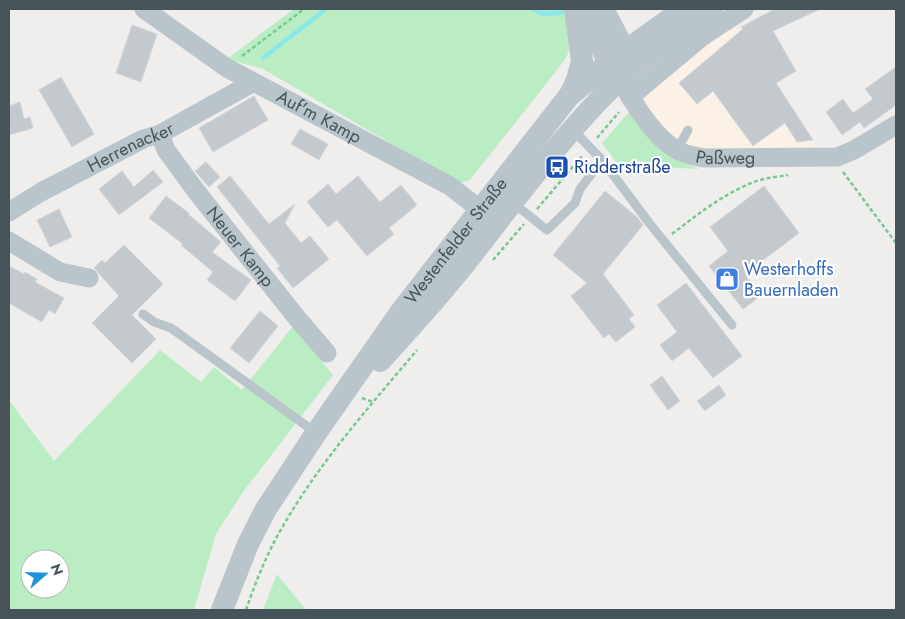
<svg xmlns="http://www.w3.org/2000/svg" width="905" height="619" viewBox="0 0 905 619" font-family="Jost,sans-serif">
	<rect width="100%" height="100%" fill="#f0eded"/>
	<path fill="#fbf1e6" d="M 733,23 L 760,60 L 800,119 L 799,120 L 813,140 L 816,152 L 703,152 L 686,146 L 668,133 L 646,105 L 645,100 L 648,92 Z"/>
	<g fill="#bbedc5" fill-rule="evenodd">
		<path d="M 294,9 L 564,9 C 567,27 575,45 564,61 L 470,180 L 459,183 L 263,69 L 227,59 Z"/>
		<path d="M 630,111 L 667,154 L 699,169 L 618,165 L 602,143 Z"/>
		<path d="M 293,326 L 333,375 L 243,492 L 216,534 L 194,610 L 9,610 L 9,400 L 54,461 L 160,350 L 201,382 L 214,367 L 242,390 ZM 30,559 L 60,559 L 60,589 L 30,589 Z"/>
		<path d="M 277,574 L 306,610 L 263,610 Z"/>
	</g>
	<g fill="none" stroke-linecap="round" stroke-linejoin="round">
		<g stroke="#89e8e9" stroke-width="4.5">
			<path d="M 533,9 L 544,14 L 566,12"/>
			<path d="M 263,58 L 326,9"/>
		</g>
	</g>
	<g fill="#c4c9cd" stroke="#d1d5d9">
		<path d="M 775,9 L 820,9 L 773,31 L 796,71 L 776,83 L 813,140 L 797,142 L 785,123 L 753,146 L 713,91 L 697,104 L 679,83 L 743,29 L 741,27 Z"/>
		<path d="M 132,25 L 157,34 L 141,82 L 116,73 Z"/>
		<path d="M 896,67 L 896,105 L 864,128 L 860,122 L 842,135 L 826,112 L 843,99 L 853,113 L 873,99 L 865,89 Z"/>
		<path d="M 61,77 L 94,134 L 72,147 L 39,90 Z"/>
		<path d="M 254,96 L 268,120 L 213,152 L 199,128 Z"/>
		<path d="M 20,102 L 24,119 L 30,117 L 33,128 L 9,135 L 9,106 Z"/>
		<path d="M 300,129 L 328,144 L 319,160 L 291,144 Z"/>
		<path d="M 206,162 L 220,177 L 209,187 L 195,171 Z"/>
		<path d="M 153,170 L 163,182 L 119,215 L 99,189 L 122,171 L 134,187 Z"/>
		<path d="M 230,176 L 269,224 L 295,204 L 285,223 L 301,243 L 310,236 L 329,259 L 293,288 L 277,268 L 280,266 L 217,187 Z"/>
		<path d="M 358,176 L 380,202 L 401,185 L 417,205 L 389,228 L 394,234 L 367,256 L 337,220 L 328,227 L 307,202 L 328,184 L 336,194 Z"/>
		<path d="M 764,186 L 799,233 L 745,274 L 752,284 L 749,286 L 758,298 L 743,309 L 709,266 L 728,251 L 710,227 Z"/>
		<path d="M 605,191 L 637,217 L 643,225 L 603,274 L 634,315 L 629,319 L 635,327 L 616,342 L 609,334 L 604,338 L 571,296 L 587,283 L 553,255 Z"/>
		<path d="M 166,196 L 189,213 L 188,214 L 221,242 L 212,252 L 251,280 L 235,301 L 207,280 L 213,272 L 181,245 L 183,244 L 149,218 Z"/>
		<path d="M 59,209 L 72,237 L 50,247 L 37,220 Z"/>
		<path d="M 124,245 L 163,284 L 132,315 L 156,339 L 132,363 L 92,323 L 119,296 L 94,268 L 102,260 L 105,263 Z"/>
		<path d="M 9,266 L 24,274 L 25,272 L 37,279 L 35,282 L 64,298 L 55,314 L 49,310 L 42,322 L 9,303 Z"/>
		<path d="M 686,283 L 742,356 L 713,378 L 689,348 L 672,361 L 660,345 L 677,332 L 657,305 Z"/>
		<path d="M 260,311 L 278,326 L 249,363 L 230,348 Z"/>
		<path d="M 662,376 L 680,401 L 668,410 L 650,385 Z"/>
		<path d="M 719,385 L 726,395 L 705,411 L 697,401 Z"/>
	</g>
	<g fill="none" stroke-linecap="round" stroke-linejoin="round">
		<g stroke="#75ca8f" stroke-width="2.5" stroke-dasharray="4 2.5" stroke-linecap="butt">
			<path d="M 242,56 L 304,9"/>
			<path d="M 597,138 L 619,112"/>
			<path d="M 843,172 L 896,243"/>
			<path d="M 537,209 L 582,156"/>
			<path d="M 672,234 C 697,215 723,194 754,182 C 764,178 777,177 788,175"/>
			<path d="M 493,260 L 524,224"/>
			<path d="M 362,398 L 373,402"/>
			<path d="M 246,610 C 256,581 267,553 283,526 C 319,463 370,406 417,350"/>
		</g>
		<g stroke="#b9c5ca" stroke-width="9">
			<path d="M 573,130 L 602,160 L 650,224 L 732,325"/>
			<path d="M 677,150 L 688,130"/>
			<path d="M 512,202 L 547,230 L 575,203 L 580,189 L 602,160"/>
			<path d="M 143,314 L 154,322 L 171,328 L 315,432"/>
		</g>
		<g stroke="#b9c5ca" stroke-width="19">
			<path id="s1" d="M 144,9 L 227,68 L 450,186 L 491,218"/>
			<path id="s2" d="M 620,80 C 634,103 653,137 677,150 C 685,155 695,156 704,158 L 837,157 L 854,150 L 896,125"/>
			<path d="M 630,97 L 703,36 L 744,9"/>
			<path id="s3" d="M 160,134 L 166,150 L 196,191 L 297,318 L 327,353"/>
			<path id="s4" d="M 9,212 L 41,192 L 143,139 L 160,134 L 252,83"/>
			<path d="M 9,241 L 60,272 L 89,278"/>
		</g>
		<g stroke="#b9c5ca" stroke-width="22">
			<path d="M 588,9 L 602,49 L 617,75"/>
			<path d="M 603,9 L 625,51"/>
			<path d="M 570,95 L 577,80 L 582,61 L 575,9"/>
			<path d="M 380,361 C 412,326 445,290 474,252 C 515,199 556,145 602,97 C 635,63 674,34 712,9"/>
			<path id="s5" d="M 222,610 L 248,544 L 266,509 L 316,433 L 402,310 L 569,96 L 610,62 L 684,9"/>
		</g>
	</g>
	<defs>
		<g id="bus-square" transform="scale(1.25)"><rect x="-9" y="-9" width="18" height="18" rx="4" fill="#1a4fb4" stroke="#fff"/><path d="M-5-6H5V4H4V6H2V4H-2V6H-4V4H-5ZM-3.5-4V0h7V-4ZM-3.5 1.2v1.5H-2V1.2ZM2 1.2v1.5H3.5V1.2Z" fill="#fff"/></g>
		<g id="shop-square" transform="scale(1.25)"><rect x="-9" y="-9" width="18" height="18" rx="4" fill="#3f7fe0" stroke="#fff"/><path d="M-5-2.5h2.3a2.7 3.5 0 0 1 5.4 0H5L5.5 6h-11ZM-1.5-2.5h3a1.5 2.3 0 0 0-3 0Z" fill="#fff"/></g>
	</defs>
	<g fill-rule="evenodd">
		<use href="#bus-square" x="557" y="167"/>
		<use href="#shop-square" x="727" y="279"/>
	</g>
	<g text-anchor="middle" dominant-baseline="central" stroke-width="4.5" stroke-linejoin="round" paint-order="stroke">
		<g font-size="18" fill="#46545a" stroke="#fff">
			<text stroke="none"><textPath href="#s1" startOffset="206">Auf'm Kamp</textPath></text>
			<text stroke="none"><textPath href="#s4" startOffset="138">Herrenacker</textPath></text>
			<text stroke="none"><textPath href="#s2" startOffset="141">Paßweg</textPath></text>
			<text stroke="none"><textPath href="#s5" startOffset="439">Westenfelder Straße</textPath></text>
			<text stroke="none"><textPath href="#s3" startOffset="139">Neuer Kamp</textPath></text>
		</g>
		<g font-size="18" fill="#164399" stroke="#fff" text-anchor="start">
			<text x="574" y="167">Ridderstraße</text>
		</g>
		<g font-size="18" fill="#366cbe" stroke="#fff" text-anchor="start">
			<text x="744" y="269">Westerhoffs<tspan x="744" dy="21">Bauernladen</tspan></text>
		</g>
	</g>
	<rect width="905" height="619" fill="none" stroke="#46545a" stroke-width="20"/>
	<g transform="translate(45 574) rotate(70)"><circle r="24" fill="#ffffff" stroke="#b5bbbd"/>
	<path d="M0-4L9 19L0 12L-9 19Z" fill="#1d94da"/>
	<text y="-8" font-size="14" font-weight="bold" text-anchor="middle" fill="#46545a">N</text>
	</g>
</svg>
